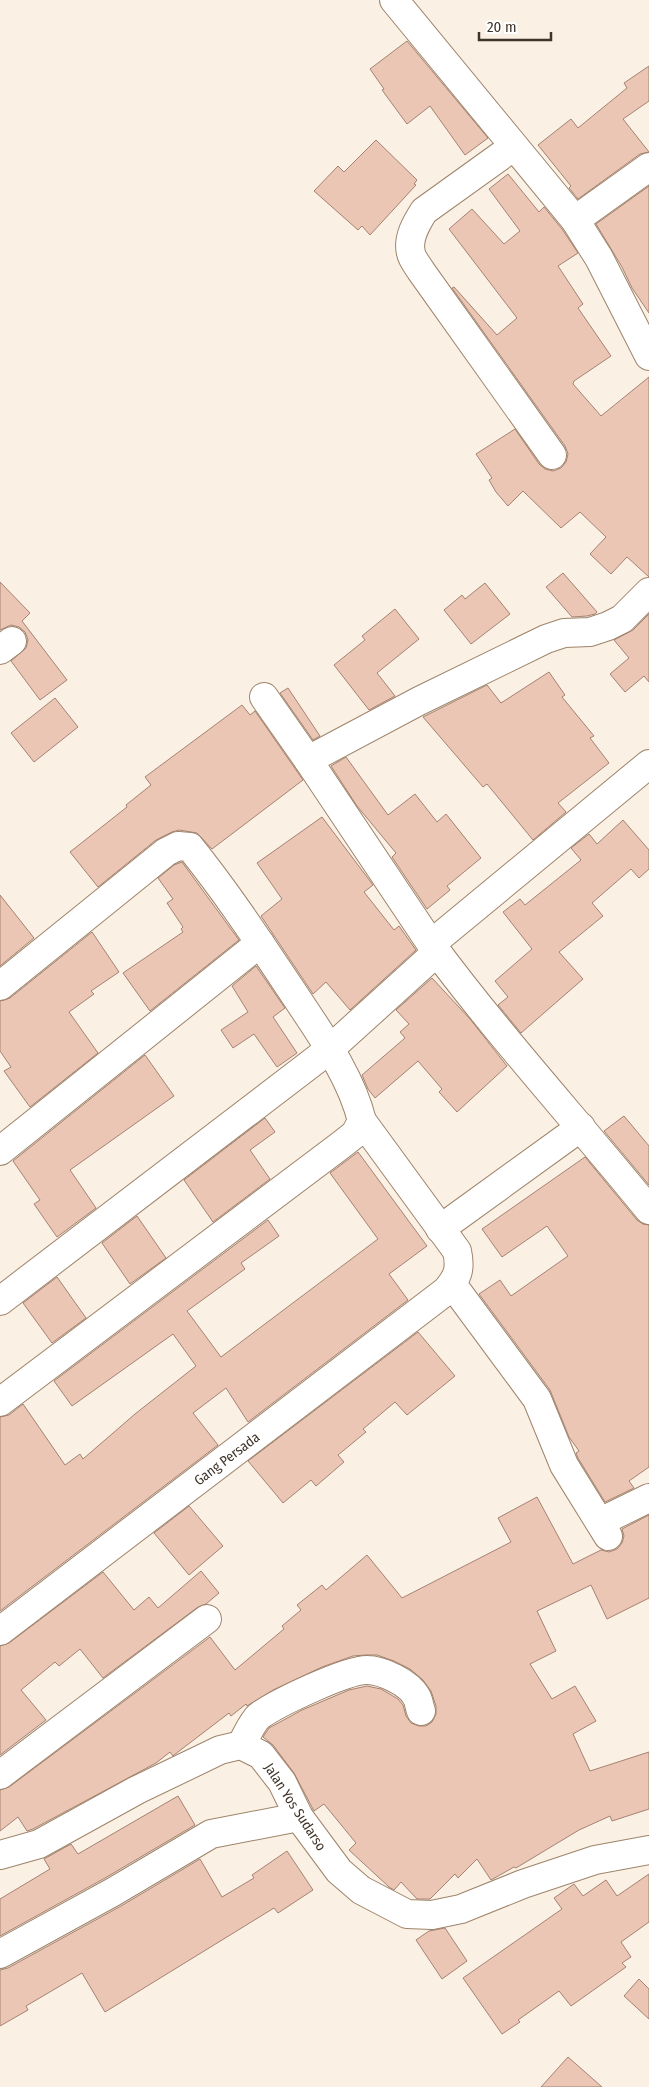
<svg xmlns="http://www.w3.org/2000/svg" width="649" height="2087" viewBox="0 0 649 2087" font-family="'Fira Sans Condensed',sans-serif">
	<rect width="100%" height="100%" fill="#fbf0e4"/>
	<g fill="#ecc6b5" stroke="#a58272">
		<path d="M 407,41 L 488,138 L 465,155 L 430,106 L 407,124 L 382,90 L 384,89 L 370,69 Z"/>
		<path d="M 649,66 L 649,101 L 623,119 L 649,152 L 640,154 L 578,199 L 569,188 L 571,186 L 538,145 L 571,119 L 578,128 L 627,88 L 624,83 Z"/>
		<path d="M 376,140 L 417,180 L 414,184 L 416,185 L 370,235 L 362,226 L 358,230 L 314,191 L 338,166 L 344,172 Z"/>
		<path d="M 508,174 L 539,212 L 544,207 L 562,229 L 578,253 L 558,266 L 583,304 L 578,308 L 611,356 L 574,381 L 573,384 L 601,416 L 649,377 L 649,577 L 627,557 L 611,574 L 590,554 L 606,537 L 580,512 L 561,528 L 523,491 L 508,506 L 496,492 L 489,480 L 492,478 L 476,454 L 515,429 L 539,464 L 545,469 L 553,471 L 561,468 L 566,462 L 568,454 L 565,446 L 452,288 L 454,287 L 497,335 L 517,318 L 449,229 L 472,209 L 504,244 L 520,231 L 489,189 Z"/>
		<path d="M 649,186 L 649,313 L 632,288 L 622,267 L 596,224 Z"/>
		<path d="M 563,573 L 597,612 L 595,614 L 587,616 L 572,617 L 546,587 Z"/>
		<path d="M 0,582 L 30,613 L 22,621 L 67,680 L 40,700 L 11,661 L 26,648 L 28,640 L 25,632 L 19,627 L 11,625 L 0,630 Z"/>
		<path d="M 485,583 L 510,614 L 471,644 L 444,610 L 462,595 L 465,599 Z"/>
		<path d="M 395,609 L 419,639 L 377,673 L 395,696 L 369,710 L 334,665 L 365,640 L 362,636 Z"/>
		<path d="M 649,614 L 649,682 L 644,676 L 625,692 L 610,674 L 629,658 L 614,640 L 633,630 Z"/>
		<path d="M 549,672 L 565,695 L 562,697 L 594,736 L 590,738 L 609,763 L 558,803 L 566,812 L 533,840 L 487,784 L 483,787 L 423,717 L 487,685 L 501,703 Z"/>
		<path d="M 288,688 L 320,736 L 313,740 L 280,693 Z"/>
		<path d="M 55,698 L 78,727 L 34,762 L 11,733 Z"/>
		<path d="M 242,705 L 250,715 L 255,711 L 303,780 L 212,849 L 197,833 L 179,830 L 172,832 L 156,840 L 98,887 L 70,852 L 127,807 L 126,805 L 151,785 L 145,777 Z"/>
		<path d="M 346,757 L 388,815 L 415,794 L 437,822 L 446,814 L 481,858 L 447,886 L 450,890 L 427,909 L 392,857 L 396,853 L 357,806 L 331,766 Z"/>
		<path d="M 322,817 L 373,885 L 364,892 L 394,930 L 399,926 L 416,950 L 350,1010 L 326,982 L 313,994 L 261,916 L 282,899 L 257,863 Z"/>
		<path d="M 623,820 L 649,850 L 649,869 L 639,878 L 631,869 L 592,903 L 603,916 L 559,952 L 583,979 L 521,1033 L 498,1005 L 508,997 L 495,981 L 532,949 L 503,912 L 520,899 L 525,905 L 581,860 L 571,848 L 589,834 L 597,844 Z"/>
		<path d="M 182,862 L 239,940 L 150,1011 L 123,973 L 183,932 L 181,929 L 183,927 L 167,903 L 173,899 L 158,878 L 174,865 Z"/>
		<path d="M 0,895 L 34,938 L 0,966 Z"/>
		<path d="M 92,932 L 119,972 L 91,991 L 94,994 L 69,1012 L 98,1053 L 30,1107 L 4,1071 L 11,1067 L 0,1051 L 0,1001 L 10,998 Z"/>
		<path d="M 256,966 L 285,1008 L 273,1017 L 297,1053 L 277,1067 L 254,1034 L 233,1048 L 221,1030 L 248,1012 L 232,986 Z"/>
		<path d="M 432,978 L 470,1019 L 507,1066 L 457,1112 L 439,1092 L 442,1089 L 418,1061 L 375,1098 L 368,1089 L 362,1075 L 405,1038 L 400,1032 L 409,1024 L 396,1010 Z"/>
		<path d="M 145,1055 L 174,1096 L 70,1170 L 96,1208 L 57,1237 L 34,1204 L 40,1200 L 13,1161 Z"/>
		<path d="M 624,1116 L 649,1146 L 649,1185 L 604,1131 Z"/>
		<path d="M 265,1118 L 275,1132 L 250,1150 L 270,1179 L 213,1222 L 184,1180 Z"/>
		<path d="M 358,1152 L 427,1246 L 389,1274 L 408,1300 L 248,1422 L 226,1388 L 193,1413 L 218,1445 L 0,1611 L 0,1417 L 9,1415 L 23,1404 L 65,1465 L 80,1454 L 83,1459 L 135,1414 L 196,1366 L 173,1334 L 72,1406 L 54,1381 L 268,1220 L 279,1236 L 241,1263 L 245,1269 L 187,1311 L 221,1357 L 378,1239 L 330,1173 Z"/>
		<path d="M 585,1157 L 637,1220 L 643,1224 L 649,1225 L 649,1467 L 629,1481 L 634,1488 L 605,1502 L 578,1458 L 576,1453 L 579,1451 L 569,1437 L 550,1390 L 479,1294 L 500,1280 L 511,1296 L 568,1256 L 547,1226 L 502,1257 L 482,1229 Z"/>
		<path d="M 137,1216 L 166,1258 L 130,1284 L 102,1243 Z"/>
		<path d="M 57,1277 L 86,1318 L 52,1343 L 23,1303 Z"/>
		<path d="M 418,1332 L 455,1376 L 407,1415 L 395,1402 L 363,1429 L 366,1432 L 338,1455 L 344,1462 L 316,1486 L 311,1480 L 283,1503 L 248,1461 Z"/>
		<path d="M 537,1497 L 573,1564 L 601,1550 L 609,1552 L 617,1549 L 622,1543 L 624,1536 L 622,1529 L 649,1515 L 649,1598 L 607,1619 L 591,1585 L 537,1611 L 556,1651 L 530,1664 L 552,1699 L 575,1686 L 596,1721 L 573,1734 L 590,1771 L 649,1752 L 649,1809 L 612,1821 L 610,1816 L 579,1830 L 516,1868 L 514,1867 L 491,1880 L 477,1859 L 458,1878 L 455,1874 L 430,1899 L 417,1899 L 401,1882 L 394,1890 L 389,1887 L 349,1850 L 356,1843 L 324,1804 L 314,1811 L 294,1773 L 273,1745 L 263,1737 L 269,1728 L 302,1710 L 349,1690 L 367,1686 L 381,1689 L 398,1699 L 403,1705 L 406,1716 L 411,1723 L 419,1726 L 426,1726 L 432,1722 L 436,1714 L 436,1706 L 431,1691 L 423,1680 L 410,1669 L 394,1661 L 377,1655 L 365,1655 L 353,1656 L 322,1667 L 273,1690 L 247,1706 L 246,1704 L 231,1716 L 229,1713 L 174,1755 L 173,1756 L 170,1752 L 156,1763 L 33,1829 L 27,1831 L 18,1817 L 0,1831 L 0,1790 L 9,1787 L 210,1637 L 235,1670 L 284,1629 L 282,1626 L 301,1610 L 297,1605 L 322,1585 L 326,1590 L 367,1555 L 402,1598 L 511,1542 L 498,1518 Z"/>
		<path d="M 189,1506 L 223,1546 L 189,1575 L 154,1533 Z"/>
		<path d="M 201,1571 L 219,1593 L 206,1604 L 198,1607 L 103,1678 L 80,1649 L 59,1666 L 55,1662 L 21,1690 L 46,1720 L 0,1755 L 0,1646 L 9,1643 L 103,1572 L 134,1610 L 149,1597 L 158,1608 Z"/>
		<path d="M 178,1796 L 195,1825 L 105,1878 L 0,1936 L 0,1899 L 50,1869 L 44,1859 L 71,1844 L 78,1854 Z"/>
		<path d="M 287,1851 L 313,1890 L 278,1913 L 274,1908 L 105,2012 L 82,1973 L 26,2006 L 28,2010 L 0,2026 L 0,1970 L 8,1968 L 121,1906 L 200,1859 L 222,1897 L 254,1878 L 252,1875 Z"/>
		<path d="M 649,1874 L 649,1922 L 621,1942 L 631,1957 L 622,1963 L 626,1967 L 571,2006 L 559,1991 L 518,2020 L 520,2022 L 502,2034 L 463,1978 L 562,1909 L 554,1898 L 574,1884 L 583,1896 L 606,1880 L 617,1896 Z"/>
		<path d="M 445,1928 L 467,1961 L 442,1979 L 416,1940 L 429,1931 Z"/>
		<path d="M 639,1979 L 649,1989 L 649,2019 L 624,1996 Z"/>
		<path d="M 568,2057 L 602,2087 L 541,2087 Z"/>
	</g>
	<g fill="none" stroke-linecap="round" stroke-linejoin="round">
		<g stroke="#9e846a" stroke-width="30">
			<g id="minor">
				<path d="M 394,0 L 575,220 L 599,258 L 649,356"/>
				<path d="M 513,147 L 424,211 C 417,222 407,238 411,253 C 412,259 418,266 421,271 L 552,455"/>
				<path d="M 575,220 L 649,167"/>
				<path d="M 0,650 L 12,641"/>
				<path d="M 264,697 L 308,760 L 431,944"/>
				<path d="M 308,760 L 419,701 L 546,639 L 564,633 L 590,632 L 608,626 L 622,619 L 649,592"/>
				<path d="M 649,764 L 431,944 C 499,1036 577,1121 649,1210"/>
				<path d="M 0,986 L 166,852 L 178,846 L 190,847 C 228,894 262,946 296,997 C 321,1035 351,1076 362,1121 L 355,1134 L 341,1145 L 0,1402"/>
				<path d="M 0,1151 L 260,943"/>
				<path d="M 440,1229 L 581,1127"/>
				<path d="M 452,1284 L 537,1399 L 564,1465 L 608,1536"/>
				<path d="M 0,1301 L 330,1049 L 437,952"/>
				<path d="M 600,1522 L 649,1498"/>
				<path d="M 0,1631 L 446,1291 C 458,1277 461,1269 457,1251 L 362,1121"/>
				<path d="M 241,1745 C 246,1737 252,1722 259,1716 C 277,1703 346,1670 367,1670 C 382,1670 409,1683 416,1696 C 419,1700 419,1706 421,1711"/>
				<path d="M 0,1775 L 207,1619"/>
				<path d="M 0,1855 L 39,1844 L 137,1790 L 220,1750 L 241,1745 L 261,1755 L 282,1782 L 299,1817 L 339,1871 L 361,1890 L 407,1914 L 432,1915 L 461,1909 L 523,1884 L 595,1860 L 649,1850"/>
				<path d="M 0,1954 L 113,1892 L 211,1834 L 299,1817"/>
			</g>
		</g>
		<use href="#minor" stroke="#fff" stroke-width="28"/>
	</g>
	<g text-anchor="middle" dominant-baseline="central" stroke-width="5" stroke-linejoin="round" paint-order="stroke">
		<g font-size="14" fill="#3f3429" stroke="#fff">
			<text transform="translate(227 1459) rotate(-37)">Gang Persada</text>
			<text transform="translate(295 1807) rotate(57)">Jalan Yos Sudarso</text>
		</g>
	</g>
	<path d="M479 32v8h72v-8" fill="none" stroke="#3f3429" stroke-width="2.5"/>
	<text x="487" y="32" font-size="15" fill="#3f3429" stroke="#ffffff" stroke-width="4" paint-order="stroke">20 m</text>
</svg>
